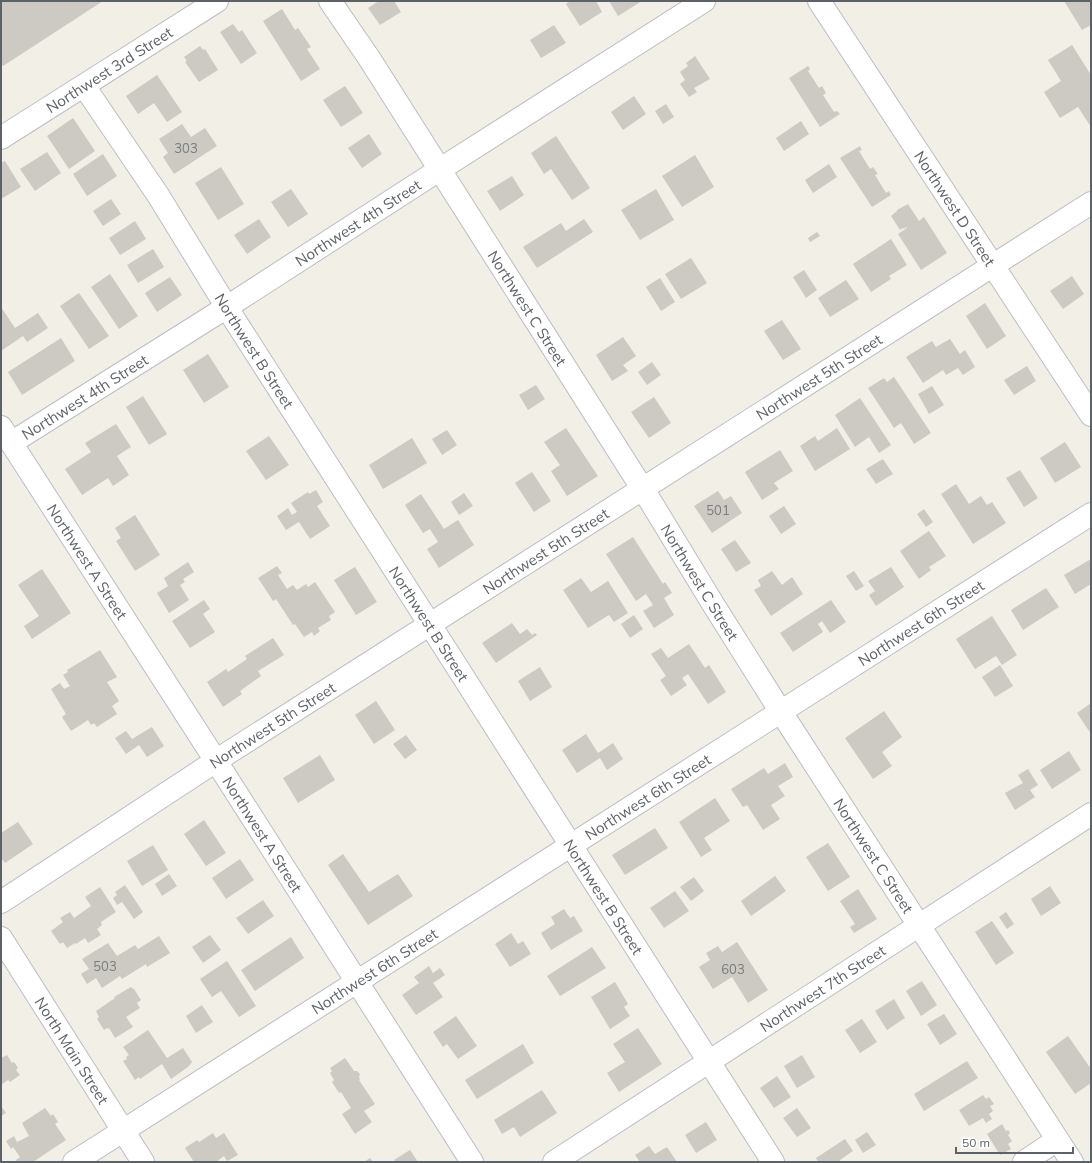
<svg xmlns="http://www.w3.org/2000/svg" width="1092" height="1163" viewBox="0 0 1092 1163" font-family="Mulish,sans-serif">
	<rect width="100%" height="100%" fill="#f1efe6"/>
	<g fill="#cccac3">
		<path d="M 1,1 L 103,1 L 3,66 L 1,63 Z"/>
		<path d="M 379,1 L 394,1 L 401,12 L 380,25 L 368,8 Z"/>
		<path d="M 570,1 L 596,1 L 602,12 L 580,26 L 566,4 Z"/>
		<path d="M 609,1 L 642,1 L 618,16 Z"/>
		<path d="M 1064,1 L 1091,1 L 1091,25 L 1082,30 Z"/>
		<path d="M 282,9 L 295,30 L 298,28 L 311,47 L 307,49 L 320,69 L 301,81 L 263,21 Z"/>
		<path d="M 233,24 L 239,32 L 242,30 L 257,53 L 241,64 L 220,32 Z"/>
		<path d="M 554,25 L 566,43 L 541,58 L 530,40 Z"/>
		<path d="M 1072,45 L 1091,75 L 1091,127 L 1078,107 L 1060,118 L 1044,92 L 1061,81 L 1048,60 Z"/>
		<path d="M 200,46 L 203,50 L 205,49 L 218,70 L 199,82 L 185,62 L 187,61 L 184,57 Z"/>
		<path d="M 695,56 L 710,79 L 694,88 L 697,92 L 689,97 L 680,84 L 685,80 L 680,72 L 688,66 L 686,63 Z"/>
		<path d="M 808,66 L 810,69 L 808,71 L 819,88 L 822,86 L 826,93 L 823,95 L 834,112 L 837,111 L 840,114 L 820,127 L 789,78 Z"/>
		<path d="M 157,75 L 182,112 L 167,122 L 154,103 L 138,114 L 126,96 Z"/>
		<path d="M 345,86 L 363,113 L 341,127 L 323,100 Z"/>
		<path d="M 634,96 L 646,114 L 623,130 L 611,112 Z"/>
		<path d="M 666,104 L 674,117 L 663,124 L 655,111 Z"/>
		<path d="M 73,118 L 95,151 L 69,169 L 47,136 Z"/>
		<path d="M 801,121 L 809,134 L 784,151 L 776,138 Z"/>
		<path d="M 182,124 L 191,137 L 205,128 L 217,146 L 174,174 L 163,157 L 168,153 L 159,139 Z"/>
		<path d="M 369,134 L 382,154 L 362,168 L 348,148 Z"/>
		<path d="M 556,136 L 590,188 L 572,200 L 551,169 L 544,174 L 531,153 Z"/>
		<path d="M 860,146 L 862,150 L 859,151 L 870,169 L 873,167 L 878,174 L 875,175 L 886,193 L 889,191 L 891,195 L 872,207 L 840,158 Z"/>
		<path d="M 47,152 L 61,173 L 35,191 L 20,169 Z"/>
		<path d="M 103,154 L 117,176 L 87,196 L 73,174 Z"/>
		<path d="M 695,155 L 714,187 L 682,207 L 662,176 Z"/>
		<path d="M 5,161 L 21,187 L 1,199 L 1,163 Z"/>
		<path d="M 829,164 L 837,177 L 813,193 L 805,180 Z"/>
		<path d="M 221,167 L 244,204 L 218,220 L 195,183 Z"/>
		<path d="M 512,176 L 524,195 L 500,211 L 487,191 Z"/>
		<path d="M 291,189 L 308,214 L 288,227 L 271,202 Z"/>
		<path d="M 656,189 L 674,220 L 640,240 L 621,210 Z"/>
		<path d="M 111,199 L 121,214 L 103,226 L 93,211 Z"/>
		<path d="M 908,204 L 919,221 L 924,217 L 947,253 L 921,270 L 898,234 L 907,228 L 906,227 L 904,229 L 903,228 L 900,230 L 891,216 L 897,211 L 897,210 Z"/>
		<path d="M 259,219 L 271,237 L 247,254 L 234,235 Z"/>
		<path d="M 584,219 L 593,232 L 537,268 L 523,247 L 561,223 L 566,231 Z"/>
		<path d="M 135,221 L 146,239 L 120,255 L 109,238 Z"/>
		<path d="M 817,232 L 820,236 L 810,242 L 808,238 Z"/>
		<path d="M 891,239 L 907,265 L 889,276 L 891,279 L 871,292 L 853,264 Z"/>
		<path d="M 153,249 L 164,267 L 138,283 L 127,265 Z"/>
		<path d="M 691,258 L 707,283 L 681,299 L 665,274 Z"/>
		<path d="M 804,270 L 817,290 L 806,298 L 793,277 Z"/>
		<path d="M 110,274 L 138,316 L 119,329 L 91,287 Z"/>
		<path d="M 1072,276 L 1084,294 L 1063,309 L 1050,291 Z"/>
		<path d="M 170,277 L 182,295 L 157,312 L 145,293 Z"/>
		<path d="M 660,278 L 675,302 L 661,311 L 646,287 Z"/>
		<path d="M 846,280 L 859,299 L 830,317 L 818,298 Z"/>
		<path d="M 79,293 L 109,336 L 89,349 L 60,306 Z"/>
		<path d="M 985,303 L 1006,336 L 987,349 L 966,316 Z"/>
		<path d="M 1,307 L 15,328 L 38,313 L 48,328 L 27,342 L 23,336 L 1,351 Z"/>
		<path d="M 782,320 L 801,349 L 783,360 L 764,331 Z"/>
		<path d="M 623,337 L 636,356 L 623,365 L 628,371 L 612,381 L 596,355 Z"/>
		<path d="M 61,338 L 75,361 L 22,395 L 8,372 Z"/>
		<path d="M 950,339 L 960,354 L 965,350 L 975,367 L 963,375 L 958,368 L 946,375 L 943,370 L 923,383 L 906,357 L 932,341 L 936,347 Z"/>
		<path d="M 208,354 L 229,387 L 204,403 L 183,370 Z"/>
		<path d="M 652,362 L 661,375 L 647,385 L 638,372 Z"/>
		<path d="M 1027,366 L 1036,381 L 1014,395 L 1004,380 Z"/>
		<path d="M 894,377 L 931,433 L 914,444 L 901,423 L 894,428 L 868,388 L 884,378 L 887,382 Z"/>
		<path d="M 536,385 L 545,399 L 528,410 L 519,395 Z"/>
		<path d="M 932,386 L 944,405 L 929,414 L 918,394 Z"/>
		<path d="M 143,396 L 167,434 L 149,445 L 126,407 Z"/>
		<path d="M 654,397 L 671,423 L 649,438 L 631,412 Z"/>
		<path d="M 860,398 L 891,445 L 879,453 L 869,437 L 855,447 L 835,415 Z"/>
		<path d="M 116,424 L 131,447 L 117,456 L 129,475 L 113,486 L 108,478 L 82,495 L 65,469 L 91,452 L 85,443 Z"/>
		<path d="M 566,428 L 598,476 L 567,496 L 551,471 L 560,465 L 544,442 Z"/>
		<path d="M 837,428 L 850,449 L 815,471 L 800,446 L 815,436 L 818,441 Z"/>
		<path d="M 447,430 L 457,445 L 442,455 L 432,439 Z"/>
		<path d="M 269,436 L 289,465 L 266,480 L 246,451 Z"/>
		<path d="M 412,438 L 427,463 L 383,489 L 369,465 Z"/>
		<path d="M 1065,442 L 1081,467 L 1055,483 L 1040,458 Z"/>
		<path d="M 780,450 L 793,471 L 774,483 L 779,489 L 762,500 L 745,472 Z"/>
		<path d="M 883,459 L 893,474 L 876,484 L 866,469 Z"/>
		<path d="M 1020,470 L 1038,498 L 1024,507 L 1006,478 Z"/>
		<path d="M 532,472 L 551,501 L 534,512 L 515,483 Z"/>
		<path d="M 956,484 L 969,504 L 981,496 L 987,505 L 992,502 L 1006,523 L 973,544 L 941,494 Z"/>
		<path d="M 316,490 L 323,502 L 317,506 L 330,526 L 310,539 L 299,522 L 286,530 L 277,516 L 288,508 L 292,515 L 297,512 L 291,503 L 308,492 L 309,494 Z"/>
		<path d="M 718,491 L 724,500 L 731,496 L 742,513 L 712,533 L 694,506 Z"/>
		<path d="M 464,493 L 473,506 L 459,515 L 451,502 Z"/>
		<path d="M 421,494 L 444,529 L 458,520 L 474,545 L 439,568 L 427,549 L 438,542 L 430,529 L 423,533 L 405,505 Z"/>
		<path d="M 784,506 L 796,524 L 781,534 L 769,516 Z"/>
		<path d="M 924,509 L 933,522 L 926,527 L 917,514 Z"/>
		<path d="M 135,515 L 160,555 L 135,571 L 116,541 L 121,538 L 115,528 Z"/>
		<path d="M 929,531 L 946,556 L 929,567 L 931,570 L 919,579 L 900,551 Z"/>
		<path d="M 633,537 L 663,584 L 665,582 L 672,593 L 664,598 L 674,615 L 654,628 L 643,611 L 653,605 L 646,594 L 636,601 L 606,554 Z"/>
		<path d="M 735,540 L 751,563 L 736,572 L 721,549 Z"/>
		<path d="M 1091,559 L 1091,584 L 1075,594 L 1064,575 Z"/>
		<path d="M 188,562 L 194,572 L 183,579 L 185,582 L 180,585 L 189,600 L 169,613 L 157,593 L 168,586 L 164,578 Z"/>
		<path d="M 277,566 L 282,573 L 278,575 L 287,589 L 293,585 L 297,590 L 306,584 L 308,587 L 315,582 L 335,612 L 329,616 L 331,620 L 318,628 L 320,631 L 314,636 L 312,632 L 304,637 L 295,624 L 293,625 L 276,599 L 273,601 L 258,578 Z"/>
		<path d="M 355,567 L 377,602 L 356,615 L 334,580 Z"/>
		<path d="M 891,567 L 904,587 L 876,606 L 869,595 L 875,591 L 868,581 Z"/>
		<path d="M 42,569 L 71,613 L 32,639 L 24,626 L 39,616 L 18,585 Z"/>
		<path d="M 772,571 L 782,585 L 792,577 L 803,594 L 771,616 L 754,590 L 761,586 L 758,580 Z"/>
		<path d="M 854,571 L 864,586 L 856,591 L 846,576 Z"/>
		<path d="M 581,578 L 591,592 L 608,581 L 628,613 L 614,622 L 609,615 L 588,628 L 563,590 Z"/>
		<path d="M 1046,588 L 1059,607 L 1023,630 L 1011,610 Z"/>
		<path d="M 204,600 L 210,609 L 203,614 L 215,632 L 190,648 L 172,621 Z"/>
		<path d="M 831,600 L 846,622 L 830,633 L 822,621 L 818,624 L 823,632 L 793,652 L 780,633 Z"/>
		<path d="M 634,615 L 643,629 L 630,638 L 621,624 Z"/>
		<path d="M 992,616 L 1017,655 L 1002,665 L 996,656 L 975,669 L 956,639 Z"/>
		<path d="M 512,623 L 520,634 L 527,629 L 532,635 L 535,633 L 537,635 L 496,663 L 482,643 Z"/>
		<path d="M 273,638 L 284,655 L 258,671 L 261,676 L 240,691 L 242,694 L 223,707 L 207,682 L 226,669 L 228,672 L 247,659 L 245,656 Z"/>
		<path d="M 689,644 L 705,668 L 709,665 L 726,692 L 708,704 L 688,674 L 682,678 L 687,685 L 671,696 L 660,680 L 666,676 L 651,654 L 661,648 L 668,658 Z"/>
		<path d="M 100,650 L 117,677 L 107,682 L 119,701 L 112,706 L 117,714 L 97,727 L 94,723 L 91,725 L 88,720 L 71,731 L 62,717 L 66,714 L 51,689 L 60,683 L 64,689 L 70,686 L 63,675 L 68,672 L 67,670 Z"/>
		<path d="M 1000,665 L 1013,686 L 995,697 L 982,677 Z"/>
		<path d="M 540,667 L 552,687 L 530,701 L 518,681 Z"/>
		<path d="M 376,701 L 395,730 L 374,744 L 355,715 Z"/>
		<path d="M 1091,703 L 1091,734 L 1077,713 Z"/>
		<path d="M 884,711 L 902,737 L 882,752 L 892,766 L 873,779 L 845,738 Z"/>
		<path d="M 152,727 L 164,746 L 147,757 L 139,745 L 126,754 L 115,738 L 126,731 L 132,739 Z"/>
		<path d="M 586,734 L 598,753 L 613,743 L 623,759 L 607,770 L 600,758 L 577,773 L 562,750 Z"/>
		<path d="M 406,735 L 417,750 L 405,759 L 393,744 Z"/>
		<path d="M 1069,751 L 1081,770 L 1052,789 L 1040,770 Z"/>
		<path d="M 320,755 L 335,780 L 298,803 L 283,778 Z"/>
		<path d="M 785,763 L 793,777 L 778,786 L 785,796 L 771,805 L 780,819 L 763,830 L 747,805 L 743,807 L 731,789 L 764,768 L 768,774 Z"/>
		<path d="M 1028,769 L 1038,785 L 1030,790 L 1035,797 L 1015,810 L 1005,793 L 1023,783 L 1018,775 Z"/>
		<path d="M 715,798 L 730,821 L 704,838 L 712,850 L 701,857 L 679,822 Z"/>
		<path d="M 204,820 L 226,853 L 206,866 L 184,834 Z"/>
		<path d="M 18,822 L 33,844 L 5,863 L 1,858 L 1,833 Z"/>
		<path d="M 655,828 L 668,848 L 625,875 L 612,855 Z"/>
		<path d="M 828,843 L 850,877 L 828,891 L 806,857 Z"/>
		<path d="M 153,845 L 168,870 L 142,886 L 127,861 Z"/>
		<path d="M 343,854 L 369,892 L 398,874 L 413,896 L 368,925 L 328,865 Z"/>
		<path d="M 240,859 L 254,880 L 226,899 L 212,878 Z"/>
		<path d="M 169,874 L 177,886 L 162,896 L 155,884 Z"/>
		<path d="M 775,876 L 786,891 L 751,916 L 741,901 Z"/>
		<path d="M 694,877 L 704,891 L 691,901 L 680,887 Z"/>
		<path d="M 125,885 L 143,912 L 134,919 L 122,902 L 117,905 L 113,898 L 117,895 L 115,892 Z"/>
		<path d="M 1050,886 L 1061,903 L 1041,916 L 1031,899 Z"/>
		<path d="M 100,887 L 116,912 L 101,922 L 102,925 L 97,929 L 101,935 L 88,943 L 85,938 L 76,944 L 75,943 L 67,948 L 63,942 L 60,944 L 51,931 L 63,922 L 60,918 L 70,912 L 74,918 L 91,906 L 85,897 Z"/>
		<path d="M 858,889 L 877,919 L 854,933 L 850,927 L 855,924 L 840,901 Z"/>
		<path d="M 675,891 L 689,911 L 664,928 L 650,908 Z"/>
		<path d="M 263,900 L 274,916 L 248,934 L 236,918 Z"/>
		<path d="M 564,909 L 570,918 L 574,916 L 583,931 L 551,950 L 541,933 L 555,924 L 551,917 Z"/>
		<path d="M 1006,912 L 1014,924 L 1007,929 L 999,917 Z"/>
		<path d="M 992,921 L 1014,953 L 996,965 L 975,932 Z"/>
		<path d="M 511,933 L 518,944 L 523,941 L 531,954 L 510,967 L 495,944 Z"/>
		<path d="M 210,935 L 221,950 L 203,963 L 192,947 Z"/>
		<path d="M 159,936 L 170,953 L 147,967 L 146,964 L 122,979 L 120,976 L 102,988 L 96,978 L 87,984 L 81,974 L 89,969 L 82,959 L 108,943 L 117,956 L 135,945 L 138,949 Z"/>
		<path d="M 291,937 L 304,958 L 255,991 L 241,970 Z"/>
		<path d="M 737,942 L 768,990 L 748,1003 L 732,977 L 713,989 L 699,967 L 710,960 L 706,953 L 718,946 L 722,952 Z"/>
		<path d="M 592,947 L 606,968 L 560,996 L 547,976 Z"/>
		<path d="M 227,961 L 256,1006 L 239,1017 L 221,991 L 212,997 L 200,979 Z"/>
		<path d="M 429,966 L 433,973 L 440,968 L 445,975 L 433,983 L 443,997 L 416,1015 L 402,995 L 419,983 L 414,977 Z"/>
		<path d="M 922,981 L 937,1005 L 921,1016 L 906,991 Z"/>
		<path d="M 615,982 L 628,1004 L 624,1007 L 630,1016 L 610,1029 L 591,997 Z"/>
		<path d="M 131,987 L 133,989 L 134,989 L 141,1000 L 137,1003 L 140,1008 L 126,1017 L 133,1027 L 115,1038 L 109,1028 L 108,1029 L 107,1028 L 104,1030 L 97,1019 L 99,1017 L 96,1011 L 115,998 L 114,997 Z"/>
		<path d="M 894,999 L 905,1018 L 887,1030 L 875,1011 Z"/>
		<path d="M 202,1005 L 213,1022 L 196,1033 L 186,1016 Z"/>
		<path d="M 944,1014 L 957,1034 L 940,1045 L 927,1024 Z"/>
		<path d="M 456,1016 L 477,1046 L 458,1059 L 447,1044 L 443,1047 L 433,1032 Z"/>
		<path d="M 862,1019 L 877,1042 L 860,1053 L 845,1030 Z"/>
		<path d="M 638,1028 L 662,1064 L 619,1092 L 607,1073 L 625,1062 L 613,1044 Z"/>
		<path d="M 148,1030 L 167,1058 L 183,1048 L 192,1062 L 188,1067 L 171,1079 L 162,1064 L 140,1079 L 139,1077 L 135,1080 L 123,1061 L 127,1059 L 126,1057 L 129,1055 L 123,1047 Z"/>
		<path d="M 1068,1036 L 1091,1069 L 1091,1083 L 1075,1094 L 1046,1052 Z"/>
		<path d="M 523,1044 L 534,1063 L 477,1099 L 465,1080 Z"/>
		<path d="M 7,1055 L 12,1063 L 14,1062 L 18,1068 L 16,1070 L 20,1075 L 10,1082 L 8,1080 L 1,1085 L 1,1058 Z"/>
		<path d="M 802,1055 L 815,1077 L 797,1088 L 784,1066 Z"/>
		<path d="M 345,1058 L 354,1071 L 357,1071 L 360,1074 L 359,1077 L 360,1080 L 359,1080 L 375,1104 L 364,1111 L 372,1122 L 355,1134 L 342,1114 L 351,1108 L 341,1092 L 339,1093 L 332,1082 L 334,1080 L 330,1073 L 332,1071 L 330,1068 Z"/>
		<path d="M 967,1061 L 978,1078 L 924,1111 L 914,1094 Z"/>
		<path d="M 777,1076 L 791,1097 L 774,1108 L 760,1088 Z"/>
		<path d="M 542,1090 L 557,1113 L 520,1137 L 514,1127 L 502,1134 L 494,1120 Z"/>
		<path d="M 983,1095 L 986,1099 L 989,1097 L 994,1104 L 990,1106 L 993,1111 L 989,1114 L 992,1119 L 986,1123 L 983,1118 L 969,1126 L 959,1110 Z"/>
		<path d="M 1,1106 L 6,1113 L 1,1116 Z"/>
		<path d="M 45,1108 L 51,1116 L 53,1114 L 58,1122 L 55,1124 L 66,1140 L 33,1162 L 17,1162 L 16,1160 L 20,1157 L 13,1147 L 11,1149 L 6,1141 L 14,1136 L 17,1142 L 29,1136 L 22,1123 Z"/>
		<path d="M 797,1108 L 811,1128 L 797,1137 L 783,1118 Z"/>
		<path d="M 706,1122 L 717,1140 L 696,1153 L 685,1135 Z"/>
		<path d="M 1002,1124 L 1006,1131 L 1008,1130 L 1010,1133 L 1008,1135 L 1012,1141 L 1008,1144 L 1011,1149 L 1000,1155 L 987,1134 Z"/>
		<path d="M 867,1132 L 876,1145 L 863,1153 L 855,1140 Z"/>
		<path d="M 213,1133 L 216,1138 L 224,1133 L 238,1155 L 227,1161 L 224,1156 L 216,1162 L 194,1162 L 185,1148 L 197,1140 L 199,1142 Z"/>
		<path d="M 845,1139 L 853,1151 L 840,1160 L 841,1162 L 818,1162 L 816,1158 Z"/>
		<path d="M 649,1146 L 655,1154 L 667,1147 L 677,1162 L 640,1162 L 635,1155 Z"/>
		<path d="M 410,1150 L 418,1162 L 396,1162 L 394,1160 Z"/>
		<path d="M 370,1158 L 373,1162 L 364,1162 Z"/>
	</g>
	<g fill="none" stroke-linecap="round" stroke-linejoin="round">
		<g stroke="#babec3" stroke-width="24">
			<g id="minor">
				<path id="s1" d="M 330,1 L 369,58 L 654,507 L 713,604 L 781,712 L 1072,1162"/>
				<path id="s2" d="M 819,1 L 1091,415"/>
				<path id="s3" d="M 84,86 L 158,195 L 234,319 L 443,645 L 773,1162"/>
				<path id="s4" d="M 1,138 L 217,1"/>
				<path id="s5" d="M 1,427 L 216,761 L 472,1162"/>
				<path id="s6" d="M 11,443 L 227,307 L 439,170 L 704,1"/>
				<path id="s7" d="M 1,902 L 228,753 L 1091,203"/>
				<path id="s8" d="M 1,938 L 143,1162"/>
				<path id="s9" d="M 74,1162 L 1091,514"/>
				<path id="s10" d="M 554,1162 L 1091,814"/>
				<path d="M 1024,1162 L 1057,1140"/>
			</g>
		</g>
		<use href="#minor" stroke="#fff" stroke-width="22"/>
	</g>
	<g text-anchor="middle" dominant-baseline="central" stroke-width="4" stroke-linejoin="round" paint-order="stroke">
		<g font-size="13" fill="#797c7f">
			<text x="186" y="148">303</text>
			<text x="718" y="510">501</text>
			<text x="105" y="966">503</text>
			<text x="733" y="969">603</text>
		</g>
		<g font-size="15" fill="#5d6268" stroke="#fff">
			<text stroke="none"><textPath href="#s4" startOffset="128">Northwest 3rd Street</textPath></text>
			<text stroke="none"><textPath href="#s2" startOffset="248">Northwest D Street</textPath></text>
			<text stroke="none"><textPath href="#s6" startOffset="411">Northwest 4th Street</textPath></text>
			<text stroke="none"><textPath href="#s1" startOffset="365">Northwest C Street</textPath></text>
			<text stroke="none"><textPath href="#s3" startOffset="315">Northwest B Street</textPath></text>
			<text stroke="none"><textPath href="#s7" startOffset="972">Northwest 5th Street</textPath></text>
			<text stroke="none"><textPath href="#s6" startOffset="87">Northwest 4th Street</textPath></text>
			<text stroke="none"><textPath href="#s7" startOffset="648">Northwest 5th Street</textPath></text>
			<text stroke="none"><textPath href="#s5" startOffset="160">Northwest A Street</textPath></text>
			<text stroke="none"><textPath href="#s1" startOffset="689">Northwest C Street</textPath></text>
			<text stroke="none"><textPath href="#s3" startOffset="639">Northwest B Street</textPath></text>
			<text stroke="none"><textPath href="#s9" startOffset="1004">Northwest 6th Street</textPath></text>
			<text stroke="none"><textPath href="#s7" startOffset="324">Northwest 5th Street</textPath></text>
			<text stroke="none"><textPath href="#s9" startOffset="680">Northwest 6th Street</textPath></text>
			<text stroke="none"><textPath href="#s5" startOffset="484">Northwest A Street</textPath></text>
			<text stroke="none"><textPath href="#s1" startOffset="1013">Northwest C Street</textPath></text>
			<text stroke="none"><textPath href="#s3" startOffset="963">Northwest B Street</textPath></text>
			<text stroke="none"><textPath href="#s9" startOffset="356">Northwest 6th Street</textPath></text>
			<text stroke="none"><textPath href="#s10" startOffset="320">Northwest 7th Street</textPath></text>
			<text stroke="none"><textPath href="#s8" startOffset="133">North Main Street</textPath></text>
		</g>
	</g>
	<rect width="1092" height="1163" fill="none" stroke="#5d6268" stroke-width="4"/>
	<path d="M956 1147v6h117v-6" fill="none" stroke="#5d6268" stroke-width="2"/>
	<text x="962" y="1147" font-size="12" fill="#5d6268" stroke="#ffffff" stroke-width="3" paint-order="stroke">50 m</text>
</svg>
